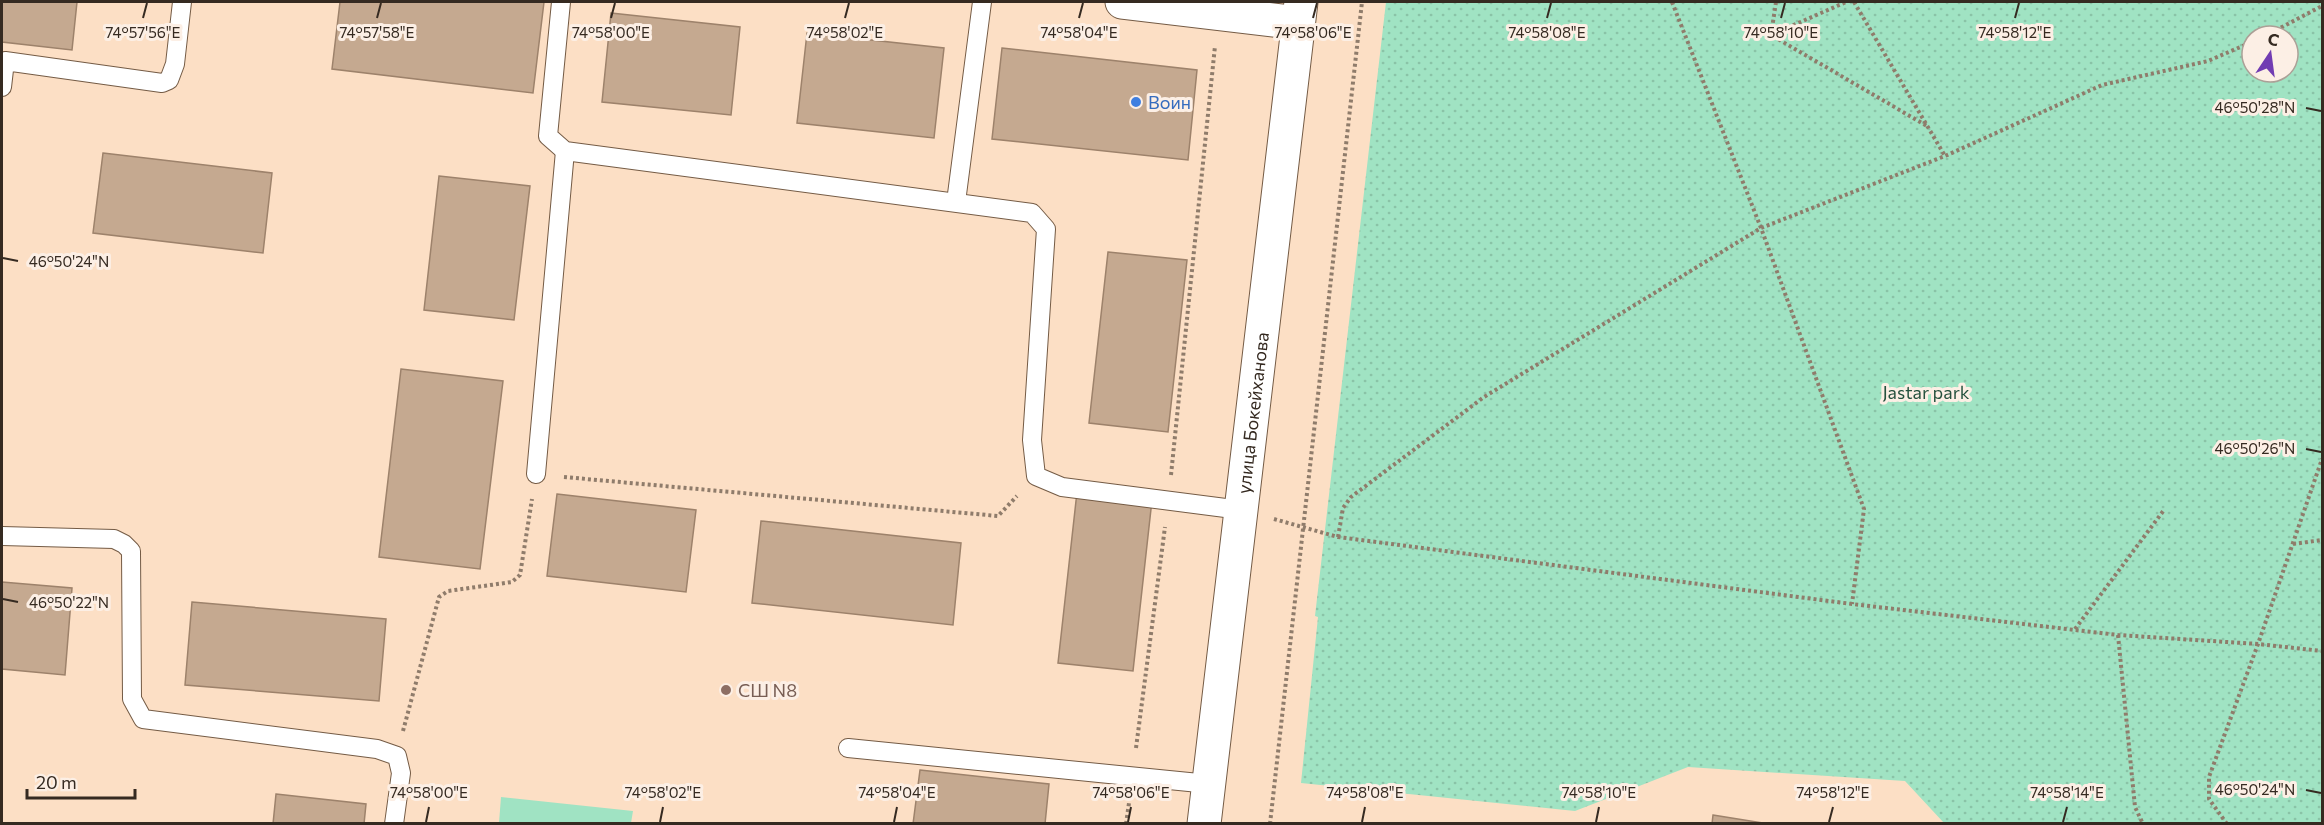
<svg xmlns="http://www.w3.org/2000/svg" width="2324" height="825" viewBox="0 0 2324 825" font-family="Commissioner,sans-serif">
	<defs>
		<pattern id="park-dots" width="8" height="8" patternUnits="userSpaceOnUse" patternTransform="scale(1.5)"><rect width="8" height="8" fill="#a0e3c3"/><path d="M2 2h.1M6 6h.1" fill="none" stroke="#8ac3a7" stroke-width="1.8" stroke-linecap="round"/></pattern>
	</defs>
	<rect width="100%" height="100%" fill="#fcdfc5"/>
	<path fill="url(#park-dots)" fill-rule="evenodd" d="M 1386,2 L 2322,2 L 2322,823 L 1944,823 L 1905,781 L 1688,767 L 1575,811 L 1301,783 L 1318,617 L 1315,616 ZM 2252,36 L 2288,36 L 2288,72 L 2252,72 Z"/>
	<path fill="#a0e3c3" d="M 501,797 L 633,811 L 631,823 L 499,823 Z"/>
	<g fill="#c5a990" stroke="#9d826b" stroke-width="1.5">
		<path d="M 2,2 L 77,2 L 72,50 L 2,42 Z"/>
		<path d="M 340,2 L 544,2 L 533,93 L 332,69 Z"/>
		<path d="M 611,13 L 740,27 L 731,115 L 602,102 Z"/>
		<path d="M 807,33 L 944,48 L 934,138 L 797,123 Z"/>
		<path d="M 1002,48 L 1197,70 L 1188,160 L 992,139 Z"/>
		<path d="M 103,153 L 272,173 L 263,253 L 93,233 Z"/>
		<path d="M 439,176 L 530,186 L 514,320 L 424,310 Z"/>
		<path d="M 1108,252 L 1187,260 L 1168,432 L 1089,423 Z"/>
		<path d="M 401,369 L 503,381 L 480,569 L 379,557 Z"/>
		<path d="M 1077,492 L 1152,500 L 1133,671 L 1058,663 Z"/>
		<path d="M 557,494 L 696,510 L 686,592 L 547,576 Z"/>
		<path d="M 761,521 L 961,543 L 953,625 L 752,603 Z"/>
		<path d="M 2,582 L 72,588 L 65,675 L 2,669 Z"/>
		<path d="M 192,602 L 386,619 L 379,701 L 185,685 Z"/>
		<path d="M 920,770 L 1049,784 L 1045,824 L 913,824 Z"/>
		<path d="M 276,794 L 366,804 L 364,824 L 273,824 Z"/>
		<path d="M 1713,815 L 1769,824 L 1712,824 Z"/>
	</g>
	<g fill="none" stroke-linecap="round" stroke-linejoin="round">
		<g stroke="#745b45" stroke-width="20">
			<g id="service">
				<path d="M 561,2 L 548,136 L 565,151 L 1032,213 L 1046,229 L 1032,440 L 1036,476 L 1062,487 L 1241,510"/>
				<path d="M 2,87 L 5,61 L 162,83 L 169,80 L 175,64 L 182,2"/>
				<path d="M 956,202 L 982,2"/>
				<path d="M 536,474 L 565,151"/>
				<path d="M 2,536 L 114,539 L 124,544 L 131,551 L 132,699 L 143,719 L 377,749 L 397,756 L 401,773 L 394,824"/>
				<path d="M 848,748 L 1209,784"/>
			</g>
		</g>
		<g stroke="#745b45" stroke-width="35">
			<path id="minor" d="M 1122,2 L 1298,23"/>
		</g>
		<g stroke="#745b45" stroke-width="35">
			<g id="tertiary">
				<path id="s1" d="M 1204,824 L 1301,2"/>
			</g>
		</g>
		<g stroke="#8f7c6b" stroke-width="4" stroke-dasharray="3 3" stroke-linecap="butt">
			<path d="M 1672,2 L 1761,228 L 1864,509 L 1852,604"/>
			<path d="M 1776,2 L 1771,35 L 1927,126"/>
			<path d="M 1854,2 L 1945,156"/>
			<path d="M 1771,35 L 1846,2"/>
			<path d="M 2265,36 L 2322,6"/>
			<path d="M 1171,475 L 1215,46"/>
			<path d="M 564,477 L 998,516 L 1017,496"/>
			<path d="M 1274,519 L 1338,537 L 1852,604 L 2118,635 L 2258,644 L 2322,651"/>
			<path d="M 1338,537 L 1343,508 L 1351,497 L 1484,397 L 1761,228 L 1945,156 L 2102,85 L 2208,61 L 2252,42"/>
			<path d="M 2293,544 L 2322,540"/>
			<path d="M 2075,629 L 2164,510"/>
			<path d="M 2118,635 L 2135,807 L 2143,824"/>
			<path d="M 403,731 L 439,597 L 448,591 L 512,582 L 520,575 L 532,499"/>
			<path d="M 1136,748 L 1165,527"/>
			<path d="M 1126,824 L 1129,803"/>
			<path d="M 1270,824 L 1362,2"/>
			<path d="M 2227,824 L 2209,799 L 2209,777 L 2258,644 L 2322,459"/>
		</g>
		<use href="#service" stroke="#fff" stroke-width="18"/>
		<use href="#minor" stroke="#fff" stroke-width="33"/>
		<use href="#tertiary" stroke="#fff" stroke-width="33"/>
	</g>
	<path fill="none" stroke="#352a21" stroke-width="2" d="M 143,18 L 147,3M 377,18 L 381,3M 611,18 L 615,3M 845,18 L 849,3M 1079,18 L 1083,3M 1313,18 L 1317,3M 1547,18 L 1551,3M 1781,18 L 1785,3M 2015,18 L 2019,3M 2306,108 L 2321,111M 3,258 L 18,261M 2306,449 L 2321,452M 3,599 L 18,602M 2306,790 L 2321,793M 426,822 L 429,807M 660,822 L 663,807M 894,822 L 897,807M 1128,822 L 1131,807M 1362,822 L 1365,807M 1596,822 L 1599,807M 1829,822 L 1833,807M 2063,822 L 2067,807"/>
	<circle fill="#3f7fe0" stroke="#fcefe5" stroke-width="2" cx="1136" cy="102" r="6"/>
	<circle fill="#8d6e63" stroke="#fcefe5" stroke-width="2" cx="726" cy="690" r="6"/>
	<g text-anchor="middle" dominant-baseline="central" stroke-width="6" stroke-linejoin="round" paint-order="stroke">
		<g font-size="18" fill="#366cbe" stroke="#fcefe5" text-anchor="start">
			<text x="1148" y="102">Воин</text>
		</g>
		<g font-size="18" fill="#25513e" stroke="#fcefe5">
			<text x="1926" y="392">Jastar park</text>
		</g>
		<g font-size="18" fill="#352a21" stroke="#fcefe5">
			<text stroke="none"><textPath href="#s1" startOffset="414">улица Бокейханова</textPath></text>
		</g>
		<g font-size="18" fill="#785e54" stroke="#fcefe5" text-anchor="start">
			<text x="738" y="690">СШ N8</text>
		</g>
	</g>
	<g font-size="15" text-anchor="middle" fill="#352a21" stroke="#fcefe5" stroke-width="6" stroke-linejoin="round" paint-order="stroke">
		<text x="377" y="38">74°57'58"E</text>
		<text x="611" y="38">74°58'00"E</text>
		<text x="845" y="38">74°58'02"E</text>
		<text x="1079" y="38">74°58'04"E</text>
		<text x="1313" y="38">74°58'06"E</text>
		<text x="1547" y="38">74°58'08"E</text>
		<text x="1781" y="38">74°58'10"E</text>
		<text x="2015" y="38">74°58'12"E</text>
		<text x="143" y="38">74°57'56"E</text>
		<text x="2255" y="113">46°50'28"N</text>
		<text x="69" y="267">46°50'24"N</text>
		<text x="2255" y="454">46°50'26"N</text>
		<text x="69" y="608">46°50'22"N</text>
		<text x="2255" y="795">46°50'24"N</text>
		<text x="429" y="798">74°58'00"E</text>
		<text x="663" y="798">74°58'02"E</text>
		<text x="897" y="798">74°58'04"E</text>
		<text x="1131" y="798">74°58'06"E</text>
		<text x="1365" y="798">74°58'08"E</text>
		<text x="1599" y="798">74°58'10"E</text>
		<text x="1833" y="798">74°58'12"E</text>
		<text x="2067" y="798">74°58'14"E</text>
	</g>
	<rect width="2324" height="825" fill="none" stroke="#352a21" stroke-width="6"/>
	<g transform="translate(2270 54) rotate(13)"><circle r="28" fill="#fcefe5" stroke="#aca097" stroke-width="1.5"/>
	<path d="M0-4.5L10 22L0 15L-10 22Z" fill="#713cb2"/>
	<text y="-9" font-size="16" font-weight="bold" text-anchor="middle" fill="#352a21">С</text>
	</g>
	<path d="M27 789v9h108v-9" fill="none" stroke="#352a21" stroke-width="3"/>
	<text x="36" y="789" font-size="18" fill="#352a21" stroke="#fcefe5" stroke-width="4.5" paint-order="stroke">20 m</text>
</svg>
